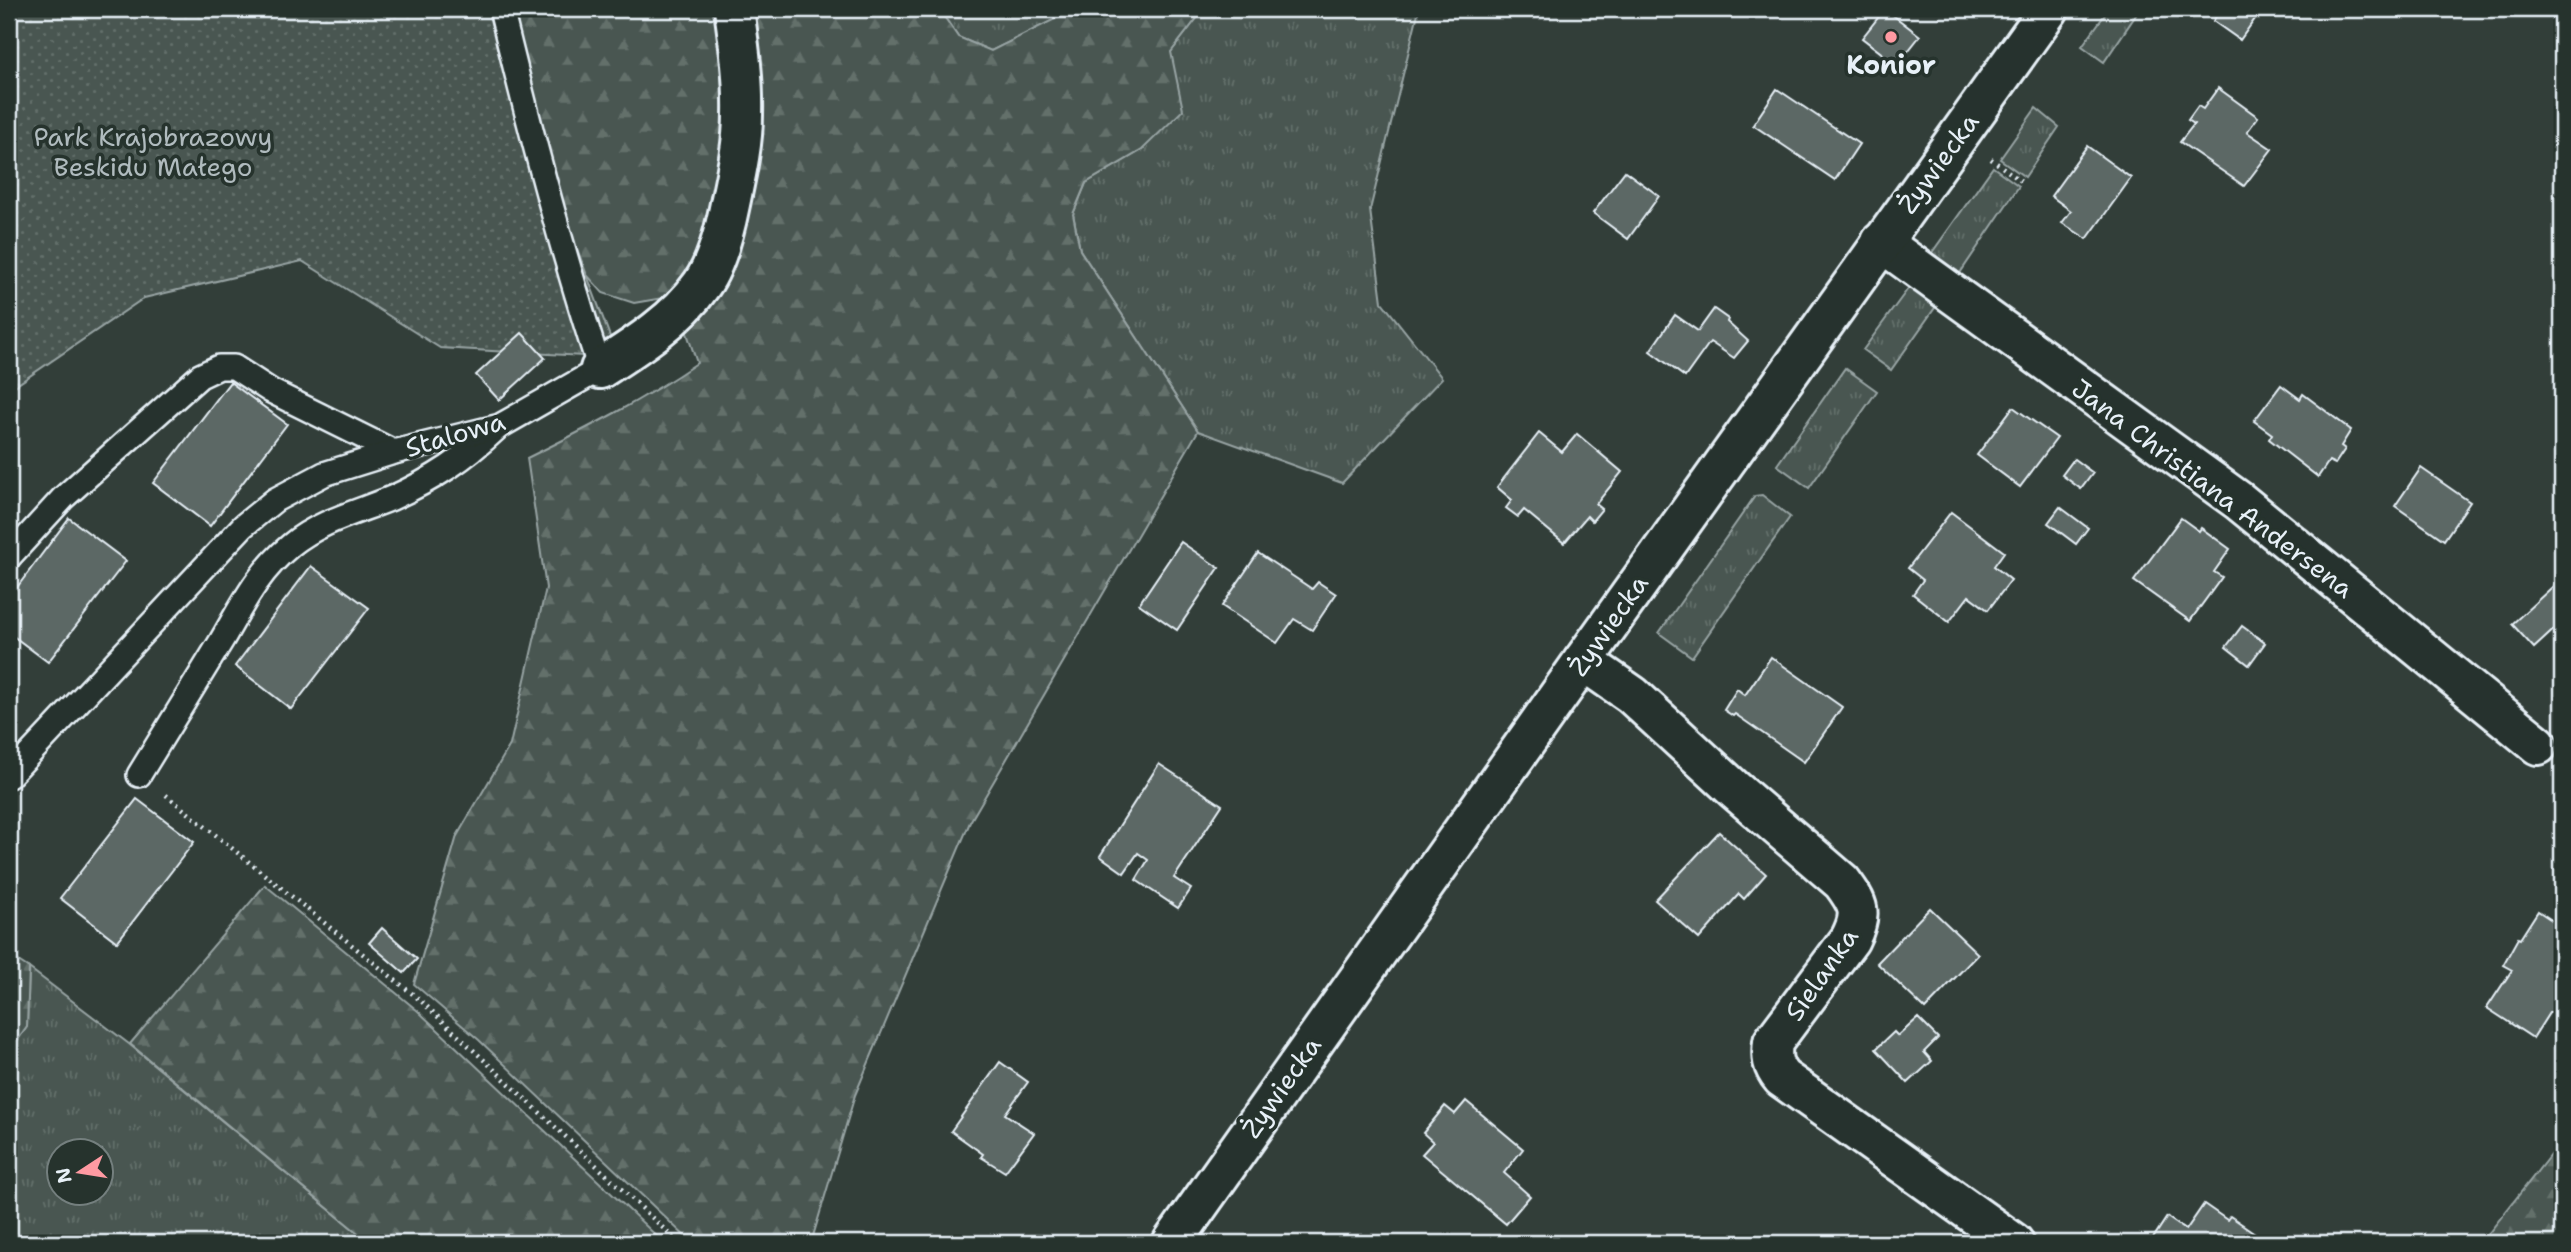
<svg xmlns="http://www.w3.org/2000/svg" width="2571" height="1252" viewBox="0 0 2571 1252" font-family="'Shantell Sans',sans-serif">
	<defs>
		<pattern id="grass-tufts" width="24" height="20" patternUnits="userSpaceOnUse" patternTransform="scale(1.75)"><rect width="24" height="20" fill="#495651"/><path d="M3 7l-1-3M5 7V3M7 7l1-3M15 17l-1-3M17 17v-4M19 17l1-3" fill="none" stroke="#636f6b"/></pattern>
		<pattern id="forest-firs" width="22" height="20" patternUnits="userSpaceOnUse" patternTransform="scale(1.75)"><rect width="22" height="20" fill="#495651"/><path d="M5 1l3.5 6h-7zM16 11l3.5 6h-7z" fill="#636f6b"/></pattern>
		<pattern id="park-dots" width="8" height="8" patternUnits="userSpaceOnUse" patternTransform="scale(1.75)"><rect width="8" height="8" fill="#495651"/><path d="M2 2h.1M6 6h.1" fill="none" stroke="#636f6b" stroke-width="1.8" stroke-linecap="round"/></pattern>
	</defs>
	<rect width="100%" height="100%" fill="#323e39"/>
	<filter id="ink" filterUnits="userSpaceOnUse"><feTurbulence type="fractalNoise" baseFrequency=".0143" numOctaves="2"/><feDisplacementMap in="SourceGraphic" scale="14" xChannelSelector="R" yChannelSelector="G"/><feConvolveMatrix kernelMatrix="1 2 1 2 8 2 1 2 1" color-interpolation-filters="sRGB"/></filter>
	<g filter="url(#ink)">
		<g fill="url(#grass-tufts)" stroke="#98a4a4" stroke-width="2" fill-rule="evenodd">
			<path d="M 939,9 L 1075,9 L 991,51 L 958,37 Z"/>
			<path d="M 1204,9 L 1419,9 L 1370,210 L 1382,302 L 1442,378 L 1342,483 L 1198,431 L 1080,250 L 1073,214 L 1086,183 L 1142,150 L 1171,52 Z"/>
			<path d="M 2109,9 L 2140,9 L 2104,62 L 2082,46 Z"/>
			<path d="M 2036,108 L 2059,127 L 2025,177 L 2000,159 Z"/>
			<path d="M 1993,167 L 2019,186 L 1956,279 L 1940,268 L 1931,254 Z"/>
			<path d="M 1910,286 L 1939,302 L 1891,370 L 1863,350 Z"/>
			<path d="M 1845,368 L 1877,391 L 1809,488 L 1777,465 Z"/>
			<path d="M 1762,495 L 1790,517 L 1692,657 L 1659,633 L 1755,496 Z"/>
			<path d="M 29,968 L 129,1044 L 370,1243 L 9,1243 L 9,1052 L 27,1027 ZM 60,1150 L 102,1150 L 102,1192 L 60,1192 Z"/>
		</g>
		<g fill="url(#forest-firs)" stroke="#98a4a4" stroke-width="2">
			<path d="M 510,9 L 724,9 L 726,172 L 688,281 L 663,298 L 634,303 L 603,293 L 578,265 Z"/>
			<path d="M 746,9 L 939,9 L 958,37 L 991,51 L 1075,9 L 1204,9 L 1171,52 L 1183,110 L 1142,150 L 1086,183 L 1073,214 L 1080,250 L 1198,431 L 970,822 L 855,1095 L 811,1243 L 692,1243 L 479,1040 L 414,984 L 457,836 L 510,745 L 546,588 L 527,458 C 586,429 643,400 697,363 L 685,327 L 715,290 Z"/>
			<path d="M 265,885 L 418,1011 L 664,1243 L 370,1243 L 130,1044 Z"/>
			<path d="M 9,955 L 29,968 L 27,1027 L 9,1052 Z"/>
			<path d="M 2562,1140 L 2562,1243 L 2481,1243 Z"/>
		</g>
		<path fill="url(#park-dots)" stroke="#98a4a4" stroke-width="2" d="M 9,9 L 487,9 L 618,358 L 440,348 L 302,261 L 144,298 L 9,390 Z"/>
		<g fill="#5c6865" stroke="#e8f1f8" stroke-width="2">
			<path d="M 1885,9 L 1920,36 L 1897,65 L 1862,38 Z"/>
			<path d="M 2221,9 L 2262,9 L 2240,40 L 2213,21 Z"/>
			<path d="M 2218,88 L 2258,117 L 2247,132 L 2272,149 L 2244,186 L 2180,142 L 2194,124 L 2188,120 L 2198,106 L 2203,109 Z"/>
			<path d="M 1777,89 L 1859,144 L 1835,180 L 1753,125 Z"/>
			<path d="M 2087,146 L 2131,178 L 2087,239 L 2062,223 L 2071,211 L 2051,196 Z"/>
			<path d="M 1625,171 L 1659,196 L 1628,239 L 1593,213 Z"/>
			<path d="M 1714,309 L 1728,319 L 1727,322 L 1748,341 L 1734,358 L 1710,342 L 1685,377 L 1650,351 L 1675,315 L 1698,331 Z"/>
			<path d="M 522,333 L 545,358 L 499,400 L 476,375 Z"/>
			<path d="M 230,382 L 287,424 L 210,526 L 153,483 Z"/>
			<path d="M 2281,385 L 2300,399 L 2303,394 L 2351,430 L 2341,446 L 2345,449 L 2335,464 L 2329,461 L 2318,477 L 2269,439 L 2272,434 L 2254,421 Z"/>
			<path d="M 2013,407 L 2057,438 L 2020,487 L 1977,455 Z"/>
			<path d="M 1539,433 L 1562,452 L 1577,434 L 1622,472 L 1596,504 L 1602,509 L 1592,521 L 1587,516 L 1564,543 L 1524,510 L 1518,517 L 1506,508 L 1512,500 L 1497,487 Z"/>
			<path d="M 2074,459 L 2093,473 L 2081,489 L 2062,475 Z"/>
			<path d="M 2421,468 L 2470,502 L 2444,540 L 2395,506 Z"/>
			<path d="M 2060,507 L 2088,528 L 2076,544 L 2048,523 Z"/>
			<path d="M 1951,512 L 2004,552 L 1994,566 L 2011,580 L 1988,610 L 1969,596 L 1949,622 L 1913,594 L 1923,580 L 1908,568 Z"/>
			<path d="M 69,518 L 126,561 L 48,662 L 9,633 L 9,598 Z"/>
			<path d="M 2181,518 L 2199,531 L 2201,528 L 2230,549 L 2214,572 L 2222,577 L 2190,621 L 2134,581 Z"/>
			<path d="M 1181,542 L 1219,568 L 1177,630 L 1139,604 Z"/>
			<path d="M 1258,553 L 1312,589 L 1318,582 L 1336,594 L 1312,630 L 1294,619 L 1277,643 L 1222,606 Z"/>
			<path d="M 311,566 L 369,608 L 291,709 L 235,666 Z"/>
			<path d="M 2562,578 L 2562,630 L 2558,626 L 2534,648 L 2512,624 Z"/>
			<path d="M 2242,626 L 2265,643 L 2249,665 L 2226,647 Z"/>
			<path d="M 1771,657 L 1842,707 L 1804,762 L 1735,714 L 1733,716 L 1724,710 L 1737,689 L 1745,695 Z"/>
			<path d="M 1159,764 L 1222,805 L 1174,878 L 1191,889 L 1178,908 L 1136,880 L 1148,860 L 1138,853 L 1124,873 L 1100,856 Z"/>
			<path d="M 137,799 L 194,842 L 117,942 L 60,898 Z"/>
			<path d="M 1719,832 L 1766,874 L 1744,899 L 1739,894 L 1699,939 L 1655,900 Z"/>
			<path d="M 1930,908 L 1978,954 L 1925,1009 L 1877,963 Z"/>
			<path d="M 2538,911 L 2562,927 L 2562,1010 L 2549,1013 L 2533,1038 L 2487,1008 L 2512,970 L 2503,965 L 2518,938 L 2520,939 Z"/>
			<path d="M 382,928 L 417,959 L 404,973 L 369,943 Z"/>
			<path d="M 1918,1018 L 1938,1038 L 1924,1052 L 1932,1061 L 1908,1083 L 1876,1049 L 1894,1032 L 1898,1036 Z"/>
			<path d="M 1000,1062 L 1028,1082 L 1005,1114 L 1034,1133 L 1005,1172 L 981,1157 L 983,1154 L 951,1131 Z"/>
			<path d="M 1466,1101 L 1523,1149 L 1504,1173 L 1530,1196 L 1506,1224 L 1422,1154 L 1433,1142 L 1423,1133 L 1445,1106 L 1455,1114 Z"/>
			<path d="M 2204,1204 L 2227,1220 L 2230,1216 L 2265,1240 L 2263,1243 L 2150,1243 L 2167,1217 L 2186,1230 Z"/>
		</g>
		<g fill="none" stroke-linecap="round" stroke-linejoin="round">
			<g stroke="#e8f1f8" stroke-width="28">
				<g id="service">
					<path d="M 9,557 L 63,498 L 200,376 L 219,367 L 234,367 L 271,391 L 394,452"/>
					<path d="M 139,775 C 166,731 193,687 220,643 C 242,606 256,574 291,545 C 320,521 358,512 392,498 C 434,479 464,459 497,428"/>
					<path d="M 9,776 L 243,526 L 275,500 L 324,474 L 394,452 L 500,426 L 600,369 C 561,250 530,130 501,9"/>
				</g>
			</g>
			<g stroke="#e8f1f8" stroke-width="44">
				<g id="minor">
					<path d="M 1881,242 L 2239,501 L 2538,745"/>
					<path d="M 600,369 C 636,346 677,320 702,284 C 717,263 725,229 730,204 C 736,175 743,144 743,115 C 744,79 739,44 734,9"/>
					<path d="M 1583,661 L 1632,695 L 1735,790 L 1842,882 C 1859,905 1863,913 1850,939 L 1773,1042 C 1771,1057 1772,1066 1782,1078 L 2014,1243"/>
				</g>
			</g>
			<g stroke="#e8f1f8" stroke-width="44">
				<path id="secondary" d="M 1172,1243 L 1583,661 L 2049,9"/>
			</g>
			<g stroke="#e8f1f8" stroke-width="4.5" stroke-dasharray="2 5" stroke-linecap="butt">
				<path d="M 1991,159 L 2024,183"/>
				<path d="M 166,795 L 420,1000 L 679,1243"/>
			</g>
			<use href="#service" stroke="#26332d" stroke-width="23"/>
			<use href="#minor" stroke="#26332d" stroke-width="38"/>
			<use href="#secondary" stroke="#26332d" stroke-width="38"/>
		</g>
	</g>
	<circle fill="#ff9aa2" stroke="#26332d" stroke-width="2.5" cx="1891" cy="37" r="7"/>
	<g text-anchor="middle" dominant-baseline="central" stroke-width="7" stroke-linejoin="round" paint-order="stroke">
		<g font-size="26" font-weight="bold" fill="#e8f1f8" stroke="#26332d">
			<text x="1891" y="64">Konior</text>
		</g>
		<g font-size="26" fill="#b0bbbe" stroke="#26332d">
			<text x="153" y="136">Park Krajobrazowy<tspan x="153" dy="30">Beskidu Małego</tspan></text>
		</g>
		<g font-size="26" fill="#e8f1f8" stroke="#26332d">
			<text transform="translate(1938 163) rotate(-54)">Żywiecka</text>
			<text transform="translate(455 434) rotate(-16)">Stalowa</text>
			<text transform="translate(2213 488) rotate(37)">Jana Christiana Andersena</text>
			<text transform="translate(1608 625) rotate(-55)">Żywiecka</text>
			<text transform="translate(1821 974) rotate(-55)">Sielanka</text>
			<text transform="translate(1281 1087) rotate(-55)">Żywiecka</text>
		</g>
	</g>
	<rect width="2571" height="1252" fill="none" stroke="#26332d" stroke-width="35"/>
	<rect x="18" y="18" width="2536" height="1217" fill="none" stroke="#e8f1f8" stroke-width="2.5" filter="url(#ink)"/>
	<g transform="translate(80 1172) rotate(258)"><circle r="33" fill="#26332d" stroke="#747f7e" stroke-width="2"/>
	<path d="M0-5L12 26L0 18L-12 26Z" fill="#ff9aa2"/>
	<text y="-10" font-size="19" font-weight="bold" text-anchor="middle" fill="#e8f1f8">N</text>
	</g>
</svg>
